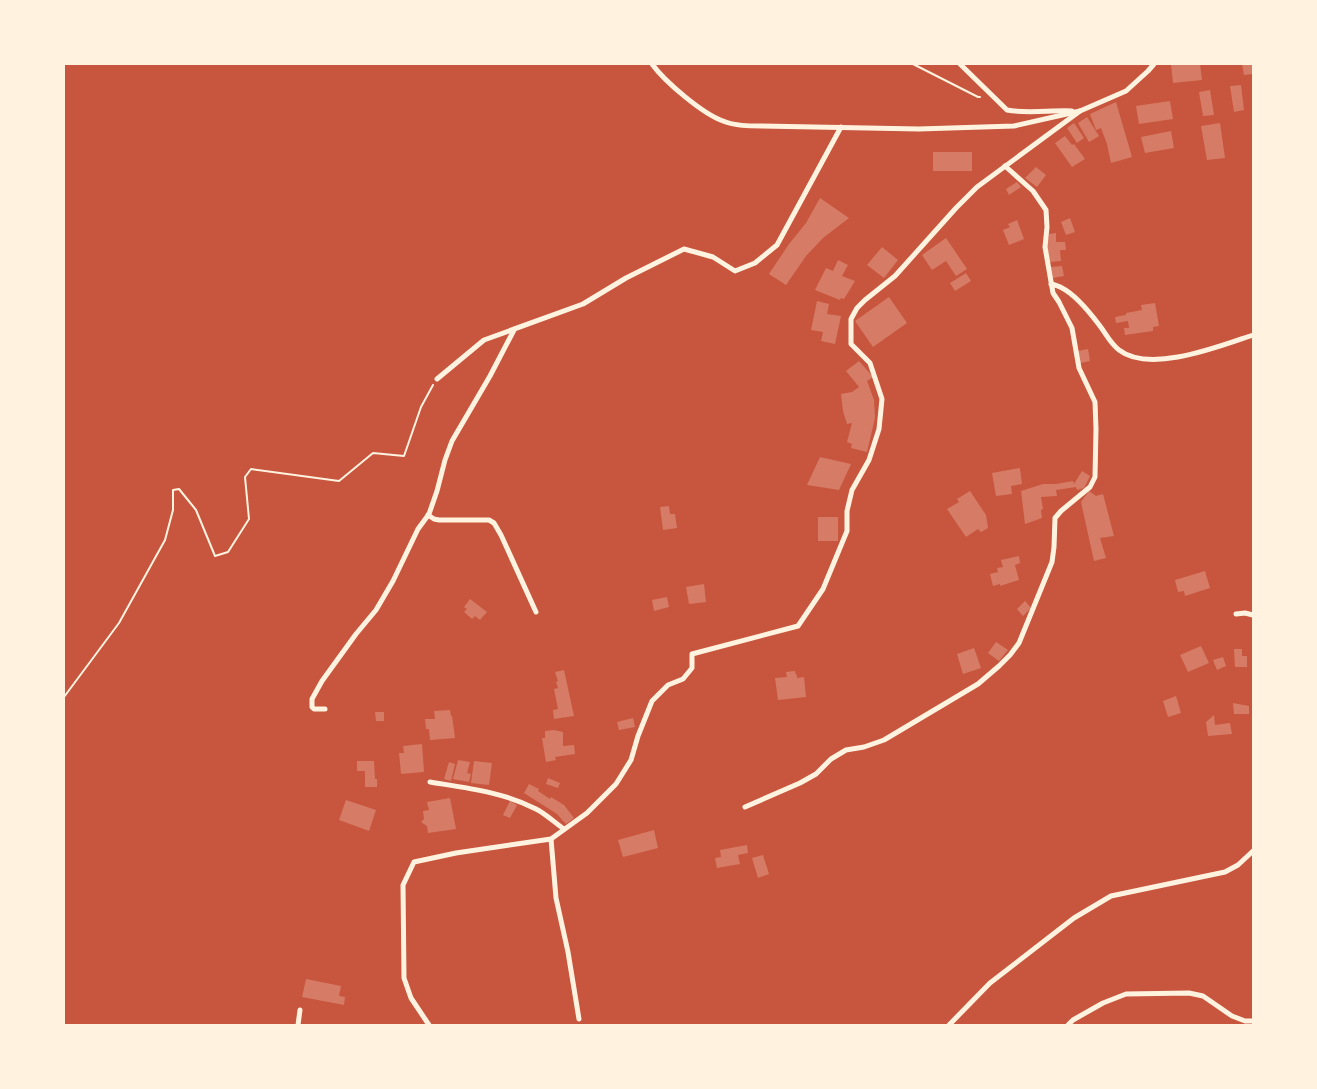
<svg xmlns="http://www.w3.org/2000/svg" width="1317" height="1089" viewBox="0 0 1317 1089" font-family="'Alegreya Sans',sans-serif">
	<rect width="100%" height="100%" fill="#c8553d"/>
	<g fill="#d67c66">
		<path d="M 1171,64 L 1200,64 L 1202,80 L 1173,83 Z"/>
		<path d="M 1242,64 L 1253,64 L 1253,74 L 1244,75 Z"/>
		<path d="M 1241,85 L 1244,110 L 1234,112 L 1230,86 Z"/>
		<path d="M 1210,90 L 1214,115 L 1203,116 L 1199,92 Z"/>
		<path d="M 1170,101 L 1173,119 L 1139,124 L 1136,106 Z"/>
		<path d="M 1116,102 L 1132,157 L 1111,163 L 1107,144 L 1101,128 L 1096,130 L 1090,114 Z"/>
		<path d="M 1087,117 L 1099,136 L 1089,142 L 1078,123 Z"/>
		<path d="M 1074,123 L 1084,138 L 1077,143 L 1067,128 Z"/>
		<path d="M 1220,123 L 1225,158 L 1207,160 L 1201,126 Z"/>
		<path d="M 1171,131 L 1174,148 L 1145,153 L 1141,137 Z"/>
		<path d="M 1065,136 L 1072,145 L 1074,144 L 1085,159 L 1072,167 L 1055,143 Z"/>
		<rect x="933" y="152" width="39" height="19"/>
		<path d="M 1036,167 L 1046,175 L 1037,187 L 1025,178 Z"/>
		<path d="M 1017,182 L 1021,187 L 1009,195 L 1006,189 Z"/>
		<path d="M 820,198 L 849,218 L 823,238 L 806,256 L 786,285 L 769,274 L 789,244 L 806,223 Z"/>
		<path d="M 1070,218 L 1075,232 L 1066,235 L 1061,222 Z"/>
		<path d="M 1017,220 L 1024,239 L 1009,245 L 1003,230 L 1010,227 L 1008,224 Z"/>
		<path d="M 1056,233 L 1056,242 L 1065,242 L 1066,250 L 1060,250 L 1061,261 L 1050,262 L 1047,247 L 1049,234 Z"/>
		<path d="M 946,238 L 967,269 L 956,276 L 946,261 L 932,270 L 922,255 Z"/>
		<path d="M 882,247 L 898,260 L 884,278 L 867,265 Z"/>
		<path d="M 838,260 L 848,265 L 842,276 L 855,281 L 844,299 L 841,298 L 840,300 L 815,290 L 826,268 L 833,271 Z"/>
		<path d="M 1062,266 L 1064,276 L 1053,278 L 1051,267 Z"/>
		<path d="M 966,273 L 971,281 L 955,291 L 950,283 Z"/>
		<path d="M 889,297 L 907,323 L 873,347 L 855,321 Z"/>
		<path d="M 817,301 L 829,304 L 827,314 L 841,316 L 835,344 L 821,341 L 823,332 L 811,330 Z"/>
		<path d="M 1155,303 L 1159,326 L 1153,327 L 1153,331 L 1125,335 L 1124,328 L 1129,328 L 1128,321 L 1116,323 L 1115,317 L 1126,315 L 1126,313 L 1142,310 L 1141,305 Z"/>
		<path d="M 1088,349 L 1090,361 L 1080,363 L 1078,351 Z"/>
		<path d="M 859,361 L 873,377 L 867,381 L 874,400 L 875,418 L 867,452 L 851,448 L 852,444 L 847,442 L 852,423 L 847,424 L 843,411 L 841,394 L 852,392 L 859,387 L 846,371 Z"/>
		<path d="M 820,457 L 851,464 L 839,490 L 807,485 Z"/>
		<path d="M 1020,468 L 1022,484 L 1011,486 L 1012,494 L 996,496 L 992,473 Z"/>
		<path d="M 1082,471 L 1090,476 L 1084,488 L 1077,490 L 1076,487 L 1056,490 L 1057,496 L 1041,497 L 1043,509 L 1041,510 L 1042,518 L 1025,524 L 1021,491 L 1043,484 L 1056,484 L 1073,481 L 1074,484 Z"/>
		<path d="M 970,491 L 986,515 L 988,528 L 981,532 L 978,529 L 966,537 L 947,509 L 959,502 L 957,499 Z"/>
		<path d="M 1089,491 L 1096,496 L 1103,494 L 1114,536 L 1100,538 L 1106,558 L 1094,561 L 1081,502 Z"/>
		<path d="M 669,506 L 670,514 L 675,514 L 677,528 L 663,530 L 660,507 Z"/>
		<rect x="818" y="517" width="20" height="24"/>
		<path d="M 1019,556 L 1020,563 L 1015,565 L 1019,580 L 1000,586 L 1000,584 L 993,586 L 990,574 L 998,572 L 997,568 L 1003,567 L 1001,560 Z"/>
		<path d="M 1205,571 L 1210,588 L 1185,596 L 1184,591 L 1178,592 L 1175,580 Z"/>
		<path d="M 704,584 L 706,602 L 689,604 L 686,587 Z"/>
		<path d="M 667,597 L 669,607 L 654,611 L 652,600 Z"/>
		<path d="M 470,599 L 487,612 L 480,620 L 475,616 L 472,619 L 464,612 L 467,609 L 464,607 Z"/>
		<path d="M 1025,601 L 1031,608 L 1023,616 L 1017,609 Z"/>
		<path d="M 996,642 L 1008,650 L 999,661 L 988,653 Z"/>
		<path d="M 1201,646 L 1209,663 L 1188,672 L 1180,655 Z"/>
		<path d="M 974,648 L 981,668 L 963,674 L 957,654 Z"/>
		<path d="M 1234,649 L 1242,649 L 1242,656 L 1247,656 L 1247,667 L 1235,667 Z"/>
		<path d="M 1223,657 L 1226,666 L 1217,670 L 1213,660 Z"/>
		<path d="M 564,670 L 574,716 L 554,719 L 553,710 L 558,709 L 554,689 L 558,688 L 556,682 L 558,681 L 555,672 Z"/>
		<path d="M 795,671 L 796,675 L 797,675 L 797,678 L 804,677 L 806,697 L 778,700 L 775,678 L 787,677 L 786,672 Z"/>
		<path d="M 1176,696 L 1181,713 L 1168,717 L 1163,701 Z"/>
		<path d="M 1233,703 L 1249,706 L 1249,714 L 1234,714 Z"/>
		<path d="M 450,710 L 451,716 L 452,716 L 455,738 L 430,740 L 429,729 L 426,729 L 425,719 L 435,719 L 434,711 Z"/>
		<path d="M 375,712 L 384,712 L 384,721 L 376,721 Z"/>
		<path d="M 1214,715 L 1215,725 L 1230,723 L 1232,734 L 1208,736 L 1206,722 Z"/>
		<path d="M 633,718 L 635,727 L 619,730 L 617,722 Z"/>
		<path d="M 554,730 L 563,732 L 563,746 L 574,745 L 575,754 L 555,757 L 556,760 L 546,762 L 542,738 L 545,738 L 545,731 Z"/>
		<path d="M 422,744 L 424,772 L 401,774 L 399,753 L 404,753 L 403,746 Z"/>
		<path d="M 458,760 L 470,762 L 467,773 L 471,774 L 469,782 L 453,779 Z"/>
		<path d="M 357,761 L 374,761 L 375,779 L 377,779 L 377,787 L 365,787 L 365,771 L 357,771 Z"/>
		<path d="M 474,761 L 492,763 L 489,785 L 471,783 Z"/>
		<path d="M 449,762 L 455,764 L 451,781 L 444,779 Z"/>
		<path d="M 548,778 L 560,783 L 558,788 L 546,784 Z"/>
		<path d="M 529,784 L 539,789 L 538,791 L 550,799 L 551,797 L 564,805 L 574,818 L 566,824 L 557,814 L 524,793 Z"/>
		<path d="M 450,798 L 456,829 L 428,833 L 427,826 L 421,822 L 424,819 L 423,811 L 429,810 L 427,802 Z"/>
		<path d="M 346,800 L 376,810 L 369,831 L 339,820 Z"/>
		<path d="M 510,801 L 517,805 L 510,818 L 503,815 Z"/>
		<path d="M 654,830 L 658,848 L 623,857 L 618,840 Z"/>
		<path d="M 747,845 L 748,853 L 738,855 L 740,864 L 717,868 L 715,858 L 721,857 L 720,850 Z"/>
		<path d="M 763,855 L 769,874 L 758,878 L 752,858 Z"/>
		<path d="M 306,979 L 341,986 L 339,996 L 345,997 L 344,1005 L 302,997 Z"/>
	</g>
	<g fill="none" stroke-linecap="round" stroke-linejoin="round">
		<g stroke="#fff3e0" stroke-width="2">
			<path d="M 913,64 L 978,97 L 980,97"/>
			<path d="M 64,697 L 119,623 L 165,540 L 173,510 L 173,490 L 179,489 L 196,510 L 215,556 L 228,552 L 249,519 L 245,477 L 251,469 L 339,481 L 373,453 L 404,456 L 421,407 L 433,385"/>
		</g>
		<g stroke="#fff3e0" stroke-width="5">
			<path d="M 652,64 C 665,82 703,114 723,121 C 735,126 749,126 762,126 L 919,129 L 1014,126 L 1080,111 L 1126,91 L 1148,71 L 1154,64"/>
			<path d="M 960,64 L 1007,110 C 1025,114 1052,110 1072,111"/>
			<path d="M 1051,284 C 1055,285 1059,286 1062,288 C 1076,295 1091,314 1100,326 C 1106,334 1111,344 1119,350 C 1150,374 1220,346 1253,335"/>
			<path d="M 437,379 L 484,340 L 583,304 L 626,278 L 684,249 L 713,257 L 735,271 L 755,263 L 777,245 L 841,127"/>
			<path d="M 428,515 L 434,519 L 439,520 L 489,520 L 494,523 L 501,535 L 536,612"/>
			<path d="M 1236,614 L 1245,613 L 1253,615"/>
			<path d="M 325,709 L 314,709 L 312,707 L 312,699 L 322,681 L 356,634 L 376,610 L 393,581 L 418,529 L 429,514 L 437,491 L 445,460 L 452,441 L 490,376 L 514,330"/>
			<path d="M 430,782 C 467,788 503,792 536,809 C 546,814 555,823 564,829"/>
			<path d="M 745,807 L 800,783 L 816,774 L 831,759 L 846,750 L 864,747 L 884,740 L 978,684 L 999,666 L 1010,655 L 1019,643 L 1052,562 L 1054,547 L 1055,518 L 1061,511 L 1090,487 L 1095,477 L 1096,429 L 1095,402 L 1079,368 L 1072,328 L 1059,302 L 1053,293 L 1045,247 L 1047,227 L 1046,210 L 1033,191 L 1005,166"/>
			<path d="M 551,839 L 556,898 L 568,952 L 579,1019"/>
			<path d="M 298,1025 L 300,1010"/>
			<path d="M 429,1025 L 411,998 L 404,978 L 403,885 L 414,862 L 456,853 L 551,839 L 587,813 L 616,784 L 631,760 L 638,736 L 652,701 L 668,685 L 683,679 L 692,668 L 692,654 L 798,626 L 823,589 L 847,531 L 847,511 L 852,490 L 869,460 L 879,429 L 882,399 L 870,363 L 851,344 L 851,319 L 857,308 L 865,300 L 895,276 L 956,208 L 977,187 L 1080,111"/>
			<path d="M 949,1025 L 990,983 L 1074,918 L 1111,896 L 1225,872 L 1238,865 L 1253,851"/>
			<path d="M 1068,1025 L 1073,1020 L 1103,1003 L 1126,994 L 1189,993 L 1203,996 L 1232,1016 L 1245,1021 L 1253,1021"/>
		</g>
	</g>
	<rect width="1317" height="1089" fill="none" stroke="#fff3e0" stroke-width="130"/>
</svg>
